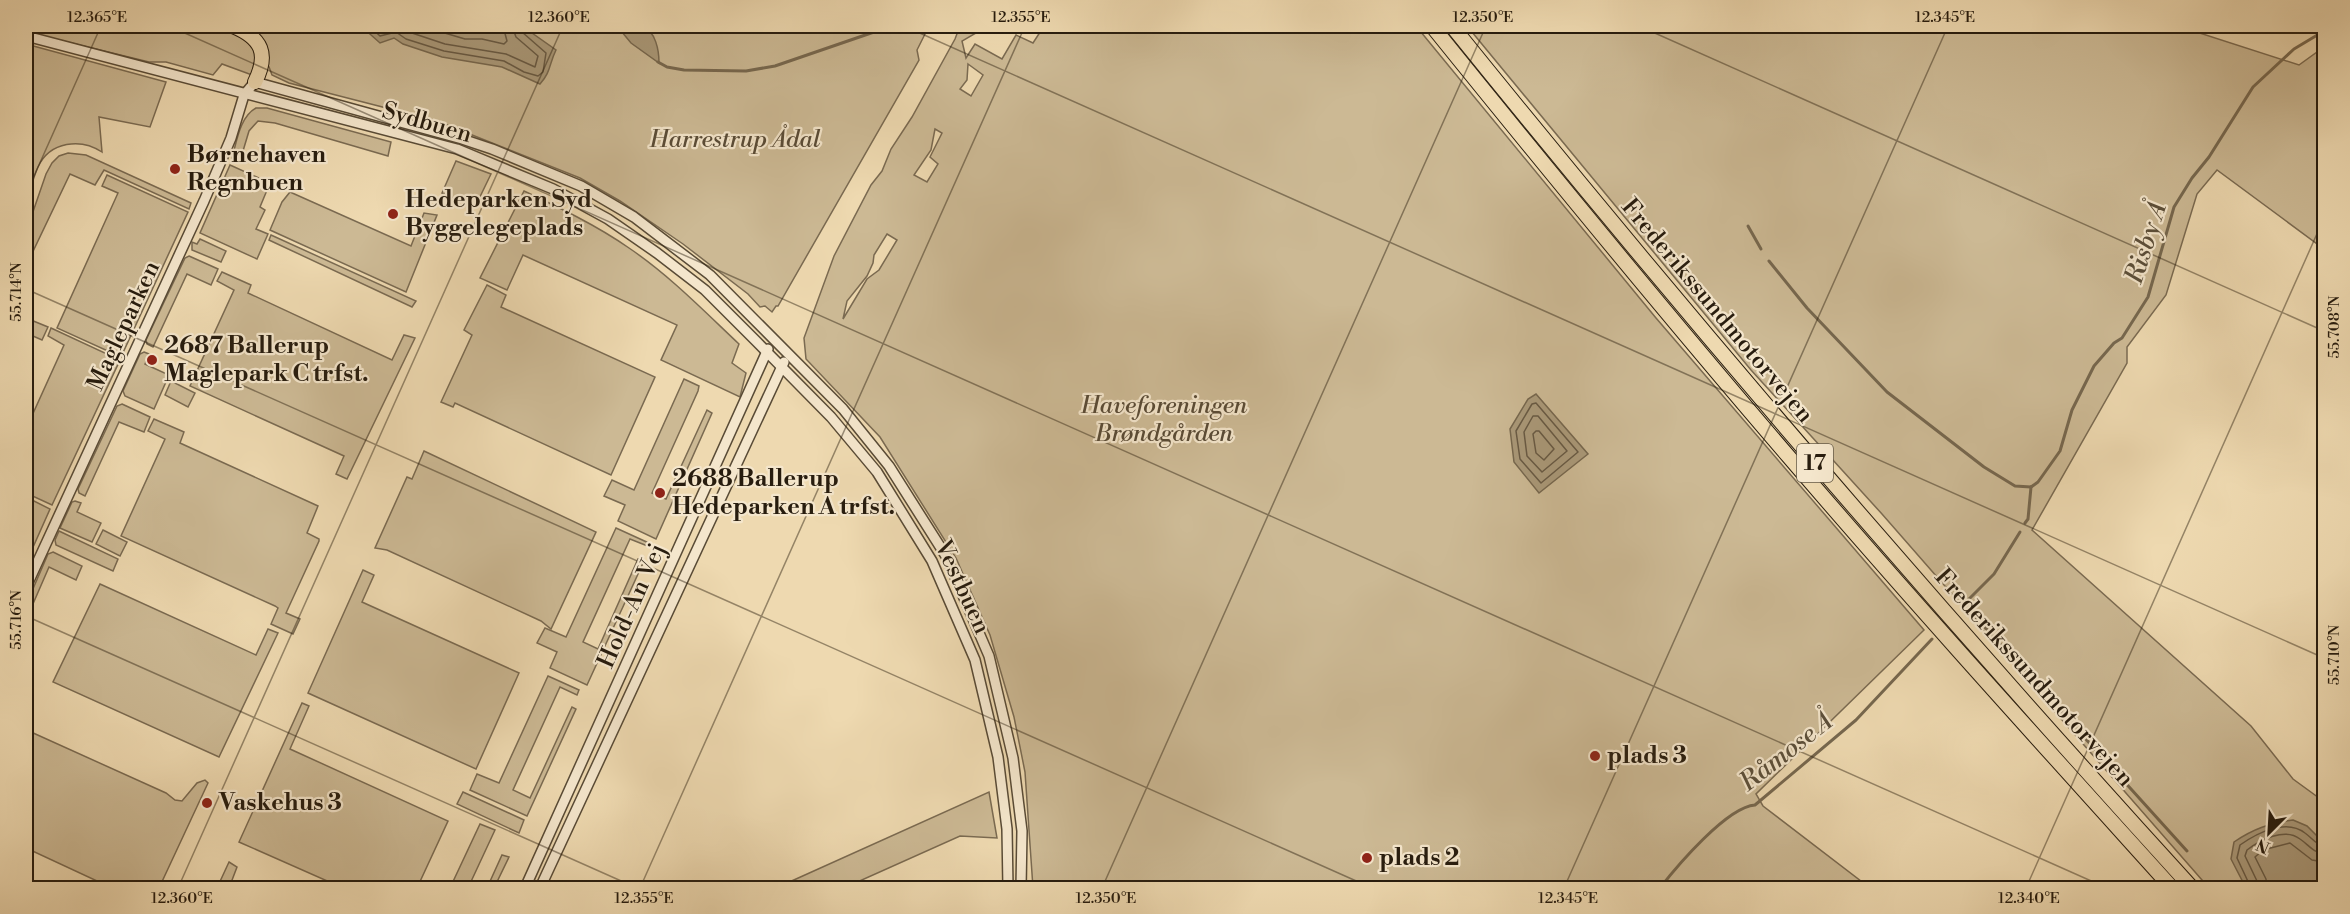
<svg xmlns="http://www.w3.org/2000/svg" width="2350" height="914" viewBox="0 0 2350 914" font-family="'Libre Bodoni',serif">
	<rect width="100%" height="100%" fill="#eed9b0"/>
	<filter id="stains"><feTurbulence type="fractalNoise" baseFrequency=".00333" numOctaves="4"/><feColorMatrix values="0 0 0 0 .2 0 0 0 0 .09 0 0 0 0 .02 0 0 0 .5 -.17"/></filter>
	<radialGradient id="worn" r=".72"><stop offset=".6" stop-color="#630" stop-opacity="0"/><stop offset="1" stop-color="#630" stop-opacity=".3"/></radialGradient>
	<g fill="#ccb994" stroke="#7a6a51" stroke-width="1.5" fill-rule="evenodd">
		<path d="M 26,26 L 929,26 L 917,50 L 919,60 L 778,306 L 776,306 L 772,312 L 765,306 L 760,307 L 748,294 L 683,244 L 620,201 L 580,178 L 437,121 L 289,83 L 272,75 L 269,67 L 254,63 L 252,75 L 222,64 L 213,75 L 166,62 L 149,62 L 26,32 Z"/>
		<path d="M 960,26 L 988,26 L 962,41 L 966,58 L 975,44 L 1002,59 L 1016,35 L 1033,43 L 1044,26 L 1416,26 L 1656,318 L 1924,630 L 1756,794 L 1763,806 L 1870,888 L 1033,888 L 1025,772 L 1014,717 L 990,635 L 956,558 L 880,437 L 806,359 L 804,338 L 834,256 L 871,185 L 882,171 L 891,149 L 912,117 L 955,39 ZM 968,64 L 983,75 L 971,96 L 960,89 L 967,80 ZM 935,129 L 942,133 L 930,157 L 938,164 L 927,182 L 914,175 L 931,150 ZM 887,234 L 897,240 L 879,270 L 867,279 L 843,319 L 847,301 L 867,276 L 873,263 L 874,255 Z"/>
		<path d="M 1467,26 L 2178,26 L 2299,65 L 2324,47 L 2324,249 L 2217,170 L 2197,194 L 2166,295 L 2127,347 L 2127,363 L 2032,530 L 2251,726 L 2293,779 L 2319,798 L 2324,805 L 2324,888 L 2209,888 L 1882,514 L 1751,370 Z"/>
		<path d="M 26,44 L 166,82 L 150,127 L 99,117 L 102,152 C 81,138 50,141 38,167 C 33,178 30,191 26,203 Z"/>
		<path d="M 256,108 L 267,108 L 391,142 L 388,156 L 275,123 L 258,121 L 249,131 L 240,161 L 232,158 C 237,140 240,117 256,108 Z"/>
		<path d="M 68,153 L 86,155 L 191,203 L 189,209 L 104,170 L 95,185 L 70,174 L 26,266 L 26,232 L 46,174 L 52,163 L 59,156 Z"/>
		<path d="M 456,161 L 491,174 L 475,207 L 442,193 Z"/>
		<path d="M 230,165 L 270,183 L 260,207 L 265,210 L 256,229 L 268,234 L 257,259 L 200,233 Z"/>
		<path d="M 107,175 L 188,212 L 121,357 L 57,328 L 118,193 L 102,186 Z"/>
		<path d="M 524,191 C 560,208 596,225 629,248 C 669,275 704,311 739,344 L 732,363 L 746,373 L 740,397 L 661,360 L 677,325 L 523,255 L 507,290 L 480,278 Z"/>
		<path d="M 290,192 L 411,246 L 424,213 L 437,215 L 406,292 L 270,230 L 282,202 Z"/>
		<path d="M 271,235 L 416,301 L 412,307 L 269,240 Z"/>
		<path d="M 200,239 L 226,251 L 221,262 L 192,250 L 192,242 L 197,244 Z"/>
		<path d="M 189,256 L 218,269 L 211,285 L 187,274 L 153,347 L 147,344 L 146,340 L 185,258 Z"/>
		<path d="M 222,272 L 251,285 L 248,293 L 392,360 L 404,335 L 415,338 L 347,479 L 336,474 L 344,456 L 190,386 L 234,290 L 217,281 Z"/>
		<path d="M 487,285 L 506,295 L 501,307 L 655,377 L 611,475 L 455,403 L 453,407 L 441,402 L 472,335 L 464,330 Z"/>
		<path d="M 26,318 L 48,327 L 42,340 L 26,333 Z"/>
		<path d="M 51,328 L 120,360 L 52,505 L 26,493 L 26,429 L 64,345 L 48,336 Z"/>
		<path d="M 144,352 L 149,354 L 145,364 L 169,375 L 154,409 L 125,396 L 123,391 L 140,354 Z"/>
		<path d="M 684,379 L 699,386 L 698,391 L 652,493 L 666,499 L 707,410 L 712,413 L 656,539 L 618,521 L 625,505 L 604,496 L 612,480 L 634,490 Z"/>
		<path d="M 171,381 L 195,393 L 188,407 L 165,395 Z"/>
		<path d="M 122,404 L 150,417 L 144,432 L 119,422 L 85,496 L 79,493 L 78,489 L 117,406 Z"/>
		<path d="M 154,419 L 184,432 L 180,443 L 318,506 L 307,533 L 319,539 L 319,541 L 286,613 L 300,619 L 293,634 L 271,624 L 278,608 L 275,606 L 121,536 L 165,439 L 148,431 Z"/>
		<path d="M 424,451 L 596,532 L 551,629 L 541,621 L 387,550 L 375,548 L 407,477 L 412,479 Z"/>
		<path d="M 26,497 L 50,509 L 26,563 Z"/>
		<path d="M 75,501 L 81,503 L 77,512 L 101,523 L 92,542 L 60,528 L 72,502 Z"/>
		<path d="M 616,528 L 651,544 L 650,547 L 630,539 L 583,642 L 598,649 L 638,559 L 644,561 L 587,685 L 550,668 L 557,652 L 537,643 L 545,628 L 566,637 Z"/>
		<path d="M 103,530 L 127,542 L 120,556 L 96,544 Z"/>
		<path d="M 59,531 L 118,559 L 113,571 L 56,545 L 55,540 Z"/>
		<path d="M 53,552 L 82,566 L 76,580 L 49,567 L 26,620 L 26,605 L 48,554 Z"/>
		<path d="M 363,570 L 374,575 L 362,602 L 519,673 L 476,769 L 308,693 Z"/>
		<path d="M 100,584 L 256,655 L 268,629 L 278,633 L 219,757 L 53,682 Z"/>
		<path d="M 548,676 L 579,690 L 577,695 L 560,687 L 513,790 L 530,798 L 572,707 L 576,709 L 527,816 L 470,790 L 477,774 L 499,783 Z"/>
		<path d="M 302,703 L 309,706 L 290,749 L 448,821 L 417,888 L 343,888 L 239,842 Z"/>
		<path d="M 31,732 L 166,793 L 175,800 L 182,801 L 197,783 L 205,780 L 208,783 L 159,888 L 112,888 L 26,848 L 26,743 Z"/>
		<path d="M 463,792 L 524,820 L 519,833 L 457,804 Z"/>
		<path d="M 989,792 L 997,838 L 960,836 L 844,888 L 776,888 Z"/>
		<path d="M 480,824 L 495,830 L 468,888 L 450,888 Z"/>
		<path d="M 502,855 L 509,857 L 494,888 L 487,888 Z"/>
		<path d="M 229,862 L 237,867 L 229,888 L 217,888 Z"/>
	</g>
	<g fill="#aa9979" stroke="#76674e" stroke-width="1.5">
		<path d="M 361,26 L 522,26 L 556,50 C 549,64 551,72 540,84 L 502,67 L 442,57 L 403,44 L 394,38 L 380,43 Z"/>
		<path d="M 617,26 C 624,25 635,23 642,26 C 656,31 659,51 659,63 L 631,43 Z"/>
		<path d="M 1536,394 L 1588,454 L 1539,493 L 1514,462 L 1510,429 L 1528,399 Z"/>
		<path d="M 2293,820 L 2307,826 L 2324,843 L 2324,888 L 2246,888 L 2231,859 L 2234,842 C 2253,829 2270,823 2293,820 Z"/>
	</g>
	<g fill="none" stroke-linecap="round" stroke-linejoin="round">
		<g stroke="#685a44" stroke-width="1.5">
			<path d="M 369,26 L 380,36 L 396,32 L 406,39 L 444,51 L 504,61 L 524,72 L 538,76 L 543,72 L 546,53 L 522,32 L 519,26"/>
			<path d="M 400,26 L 409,32 L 445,44 L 506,54 L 535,67 L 538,56 L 516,37 L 512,26"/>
			<path d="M 421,26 L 465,39 L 482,39 L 504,44 L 507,41 L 503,26"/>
			<path d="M 1536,403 L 1578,452 L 1541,483 L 1520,459 L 1516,431 L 1532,404 Z"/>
			<path d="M 1533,416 L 1538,416 L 1567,451 L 1542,472 L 1527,456 L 1524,432 Z"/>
			<path d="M 1536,431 L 1539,431 L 1554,449 L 1544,460 L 1536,453 L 1533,434 Z"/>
			<path d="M 2251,888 L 2237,858 L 2240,845 C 2257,833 2286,818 2305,833 C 2312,838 2316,845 2324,846"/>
			<path d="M 2258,888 L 2257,881 L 2245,856 L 2247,850 C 2260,840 2285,827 2300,839 C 2309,845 2313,853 2324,853"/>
			<path d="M 2267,888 L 2266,879 L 2255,857 L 2263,850 L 2290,843 L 2312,860 L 2324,862"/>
		</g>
		<g stroke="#76674e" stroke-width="3">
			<path d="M 658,62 L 667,67 L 684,70 L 746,71 L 775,66 L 874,32 L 933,26"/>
			<path d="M 1748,226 L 1761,249"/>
			<path d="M 1769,261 L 1807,308 L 1887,392 L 1984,467 L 2015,486 L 2031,487"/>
			<path d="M 2031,487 L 2038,482 L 2060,451 L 2072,410 L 2094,366 L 2114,343 L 2122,338 L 2148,297 L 2174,207 L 2192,178 L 2209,157 L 2253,87 L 2294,49 L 2324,31"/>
			<path d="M 2025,523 L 2028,519 L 2031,487"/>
			<path d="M 1964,604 L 1994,574 L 2020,532"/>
			<path d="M 1972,613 L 2187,851"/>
			<path d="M 1660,888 C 1677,866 1727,807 1755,805 L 1856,720 L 1932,639"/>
		</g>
		<g stroke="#594b36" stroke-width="12">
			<g id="minor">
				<path d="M 26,36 L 457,149 L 553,189 L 608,219 L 657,253 L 705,290 L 757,342 L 831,417 L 877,472 L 932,561 L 975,660 L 998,757 L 1007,829 L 1008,888"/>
				<path d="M 26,587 L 204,201 L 231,138 L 244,95 L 255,82 L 462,139 L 492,149 L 581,186 L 634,217 L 710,275 L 843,409 L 889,466 L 946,556 L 989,656 L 1013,758 L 1022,831 L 1021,888"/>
				<path d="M 525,888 L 768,349"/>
				<path d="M 540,888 L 784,362"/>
			</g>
		</g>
		<g stroke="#271c0e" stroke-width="16">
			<g id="highway">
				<path d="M 233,26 C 262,38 269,54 255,82"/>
				<path d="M 1432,26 C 1549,171 1667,315 1789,457 C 1914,603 2043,745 2172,888"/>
				<path d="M 1452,26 C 1690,321 1937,608 2192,888"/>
			</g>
		</g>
		<use href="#minor" stroke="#f4e6cc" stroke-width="9"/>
		<use href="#highway" stroke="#eed9b0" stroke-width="14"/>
	</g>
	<path fill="none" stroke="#271c0e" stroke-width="1.5" stroke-opacity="0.45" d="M 169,26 L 2107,888M 904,26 L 2324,658M 1639,26 L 2324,331M 26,194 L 101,26M 26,289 L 1372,888M 26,616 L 637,888M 178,888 L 563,26M 640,888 L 1025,26M 1102,888 L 1486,26M 1564,888 L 1948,26M 2026,888 L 2324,218"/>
	<g fill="#8f2418" stroke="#f4e6cc" stroke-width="2">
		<circle cx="175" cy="169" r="6"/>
		<circle cx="393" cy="214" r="6"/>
		<circle cx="152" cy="360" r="6"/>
		<circle cx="660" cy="493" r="6"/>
		<circle cx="1595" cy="756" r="6"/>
		<circle cx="207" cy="803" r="6"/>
		<circle cx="1367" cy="858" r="6"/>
	</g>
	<g text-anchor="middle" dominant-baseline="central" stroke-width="4.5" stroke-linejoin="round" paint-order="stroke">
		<rect fill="#f4e6cc" stroke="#645947" stroke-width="1.5" x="1797" y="444" width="36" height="38" rx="4.5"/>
		<g font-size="22" font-weight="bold" fill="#271c0e">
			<text x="1815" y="463">17</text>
		</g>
		<g font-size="24" fill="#271c0e" stroke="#f4e6cc">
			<text transform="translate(427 123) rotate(16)">Sydbuen</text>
			<text transform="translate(1717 311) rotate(50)">Frederikssundmotorvejen</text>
			<text transform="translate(124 326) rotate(-65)">Magleparken</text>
			<text transform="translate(962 587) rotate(65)">Vestbuen</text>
			<text transform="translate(632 606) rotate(-66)">Hold-An Vej</text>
			<text transform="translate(2034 678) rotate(48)">Frederikssundmotorvejen</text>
		</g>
		<g font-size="24" font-style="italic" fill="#594b36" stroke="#f4e6cc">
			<text x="735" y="140">Harrestrup Ådal</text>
			<text x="1164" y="406">Haveforeningen<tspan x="1164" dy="28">Brøndgården</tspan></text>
		</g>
		<g font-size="24" font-weight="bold" fill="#271c0e" stroke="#f4e6cc" text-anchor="start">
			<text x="187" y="155">Børnehaven<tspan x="187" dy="28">Regnbuen</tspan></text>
			<text x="405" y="200">Hedeparken Syd<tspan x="405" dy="28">Byggelegeplads</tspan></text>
			<text x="164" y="346">2687 Ballerup<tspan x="164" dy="28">Maglepark C trfst.</tspan></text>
			<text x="672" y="479">2688 Ballerup<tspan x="672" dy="28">Hedeparken A trfst.</tspan></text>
			<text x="1607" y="756">plads 3</text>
			<text x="219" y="803">Vaskehus 3</text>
			<text x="1379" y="858">plads 2</text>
		</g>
		<g font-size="26" font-style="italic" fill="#5b4e39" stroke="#f4e6cc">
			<text transform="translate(2146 243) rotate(-72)">Risby Å</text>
			<text transform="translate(1786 752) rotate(-38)">Råmose Å</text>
		</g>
	</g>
	<rect width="2350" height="914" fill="none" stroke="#eed9b0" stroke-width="66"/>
	<g transform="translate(2269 833) rotate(204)" stroke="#f4e6cc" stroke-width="4.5" paint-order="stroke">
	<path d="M0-4.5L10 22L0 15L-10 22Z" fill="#271c0e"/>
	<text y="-9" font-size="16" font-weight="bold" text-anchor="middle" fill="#271c0e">N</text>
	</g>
	<rect x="33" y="33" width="2284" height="848" fill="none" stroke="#271c0e" stroke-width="2"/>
	<g font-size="15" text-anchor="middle" fill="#271c0e">
		<text x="97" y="22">12.365°E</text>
		<text x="559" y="22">12.360°E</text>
		<text x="1021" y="22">12.355°E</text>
		<text x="1483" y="22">12.350°E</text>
		<text x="1945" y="22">12.345°E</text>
		<text transform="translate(16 292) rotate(-90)" y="5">55.714°N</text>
		<text transform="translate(2334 327) rotate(-90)" y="5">55.708°N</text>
		<text transform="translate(16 620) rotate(-90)" y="5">55.716°N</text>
		<text transform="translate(2334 655) rotate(-90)" y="5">55.710°N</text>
		<text x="182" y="903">12.360°E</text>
		<text x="644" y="903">12.355°E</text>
		<text x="1106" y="903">12.350°E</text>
		<text x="1568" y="903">12.345°E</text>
		<text x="2029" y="903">12.340°E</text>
	</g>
	<rect width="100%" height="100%" filter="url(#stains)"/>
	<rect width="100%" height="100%" fill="url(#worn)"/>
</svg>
